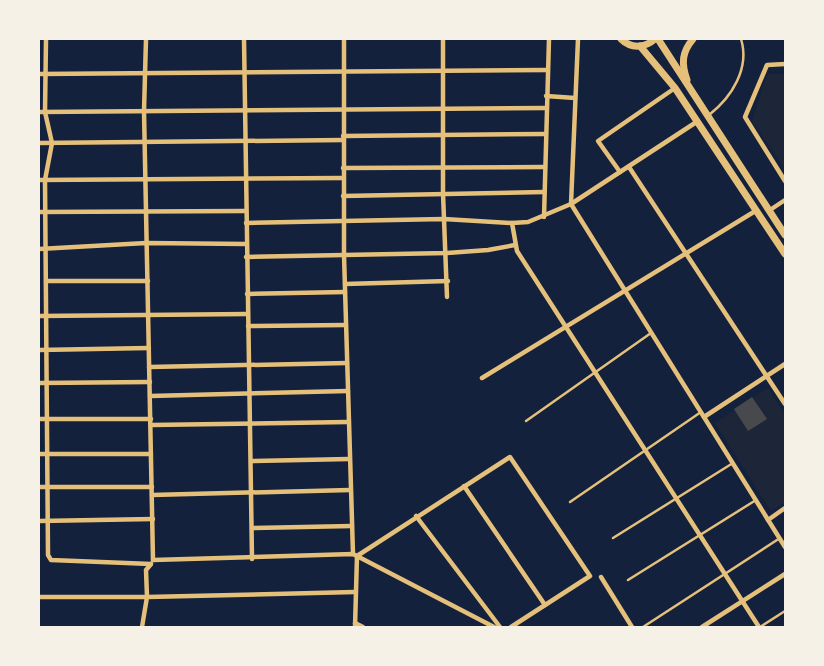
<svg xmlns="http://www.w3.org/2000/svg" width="824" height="666" viewBox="0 0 824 666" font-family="'Public Sans',sans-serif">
	<rect width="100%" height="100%" fill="#14213d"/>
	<g fill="#1d2539">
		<path d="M 767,74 L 785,74 L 785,169 L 752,121 Z"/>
		<path d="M 768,388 L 785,415 L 785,502 L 771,511 L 715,423 Z"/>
	</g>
	<path fill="#48494c" d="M 752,397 L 767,419 L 748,431 L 734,409 Z"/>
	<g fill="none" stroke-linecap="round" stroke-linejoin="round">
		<g stroke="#e5c07b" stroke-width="2.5">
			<path d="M 709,115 C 732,97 750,68 741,39"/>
			<path d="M 526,421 L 651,333"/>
			<path d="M 570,502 L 701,412"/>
			<path d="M 613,538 L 733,463"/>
			<path d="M 628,580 L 756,500"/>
			<path d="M 643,627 L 780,538"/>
			<path d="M 760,627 L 785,611"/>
		</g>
		<g stroke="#e5c07b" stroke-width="4.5">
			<path d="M 46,39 L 45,112 L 52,143 L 45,180 L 48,555 L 51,560 L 151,564"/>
			<path d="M 146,39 L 144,111 L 153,560"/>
			<path d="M 244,39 L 252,559"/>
			<path d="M 344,39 L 344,255 L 353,554"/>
			<path d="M 443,39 L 443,193 L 447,297"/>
			<path d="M 578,39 L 571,204 L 785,547"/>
			<path d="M 785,64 L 767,65 L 745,117 L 785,181"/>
			<path d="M 39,74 L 547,70"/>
			<path d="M 546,96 L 575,98"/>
			<path d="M 39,112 L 546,108"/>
			<path d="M 343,136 L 545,134"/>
			<path d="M 39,143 L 343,140"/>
			<path d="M 629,167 L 785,404"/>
			<path d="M 343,168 L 545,167"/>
			<path d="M 620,172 L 598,141 L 675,88"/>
			<path d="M 39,180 L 343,178"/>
			<path d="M 343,196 L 544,192"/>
			<path d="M 770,210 L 785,200"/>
			<path d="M 39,212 L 245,211"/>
			<path d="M 544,217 L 549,39"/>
			<path d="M 246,223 L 444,219 L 512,223 L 528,222 L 571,204 L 698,121"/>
			<path d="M 512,223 L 517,251 L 759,627"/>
			<path d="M 39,249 L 146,243 L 246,244"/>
			<path d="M 246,257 L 447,253 L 488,250 L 515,245"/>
			<path d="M 46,281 L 148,281"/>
			<path d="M 345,284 L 448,281"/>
			<path d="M 247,294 L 345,292"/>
			<path d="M 39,316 L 248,314"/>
			<path d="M 248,326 L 346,325"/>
			<path d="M 39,350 L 149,348"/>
			<path d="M 149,367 L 347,363"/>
			<path d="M 482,378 L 757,210"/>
			<path d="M 39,383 L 150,382"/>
			<path d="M 150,396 L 348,391"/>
			<path d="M 704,417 L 785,364"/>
			<path d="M 39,419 L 151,419"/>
			<path d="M 151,425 L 348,422"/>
			<path d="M 39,454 L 151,454"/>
			<path d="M 251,461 L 349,459"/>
			<path d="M 464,486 L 545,605"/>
			<path d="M 39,487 L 152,487"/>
			<path d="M 152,495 L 350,490"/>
			<path d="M 416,516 L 500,627"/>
			<path d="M 768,520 L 785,508"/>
			<path d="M 39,521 L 153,519"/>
			<path d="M 252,528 L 352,526"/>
			<path d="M 153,560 L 353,554 L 494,627"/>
			<path d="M 601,577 L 632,627"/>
			<path d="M 39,597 L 147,597 L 355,592"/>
			<path d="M 355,623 L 363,627"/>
			<path d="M 142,627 L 147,597 L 146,570 L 151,564"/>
			<path d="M 355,627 L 357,556 L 510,457 L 590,576 L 511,627"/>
			<path d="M 702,627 L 785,574"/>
		</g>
		<g stroke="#e5c07b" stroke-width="7">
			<path d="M 621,39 C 631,49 645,48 655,39"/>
			<path d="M 658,39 L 785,235"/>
			<path d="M 640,46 L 675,88 L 785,254"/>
			<path d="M 687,80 C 681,63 682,52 693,39"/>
		</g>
	</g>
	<rect width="824" height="666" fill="none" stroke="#f6f1e7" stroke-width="80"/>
</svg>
